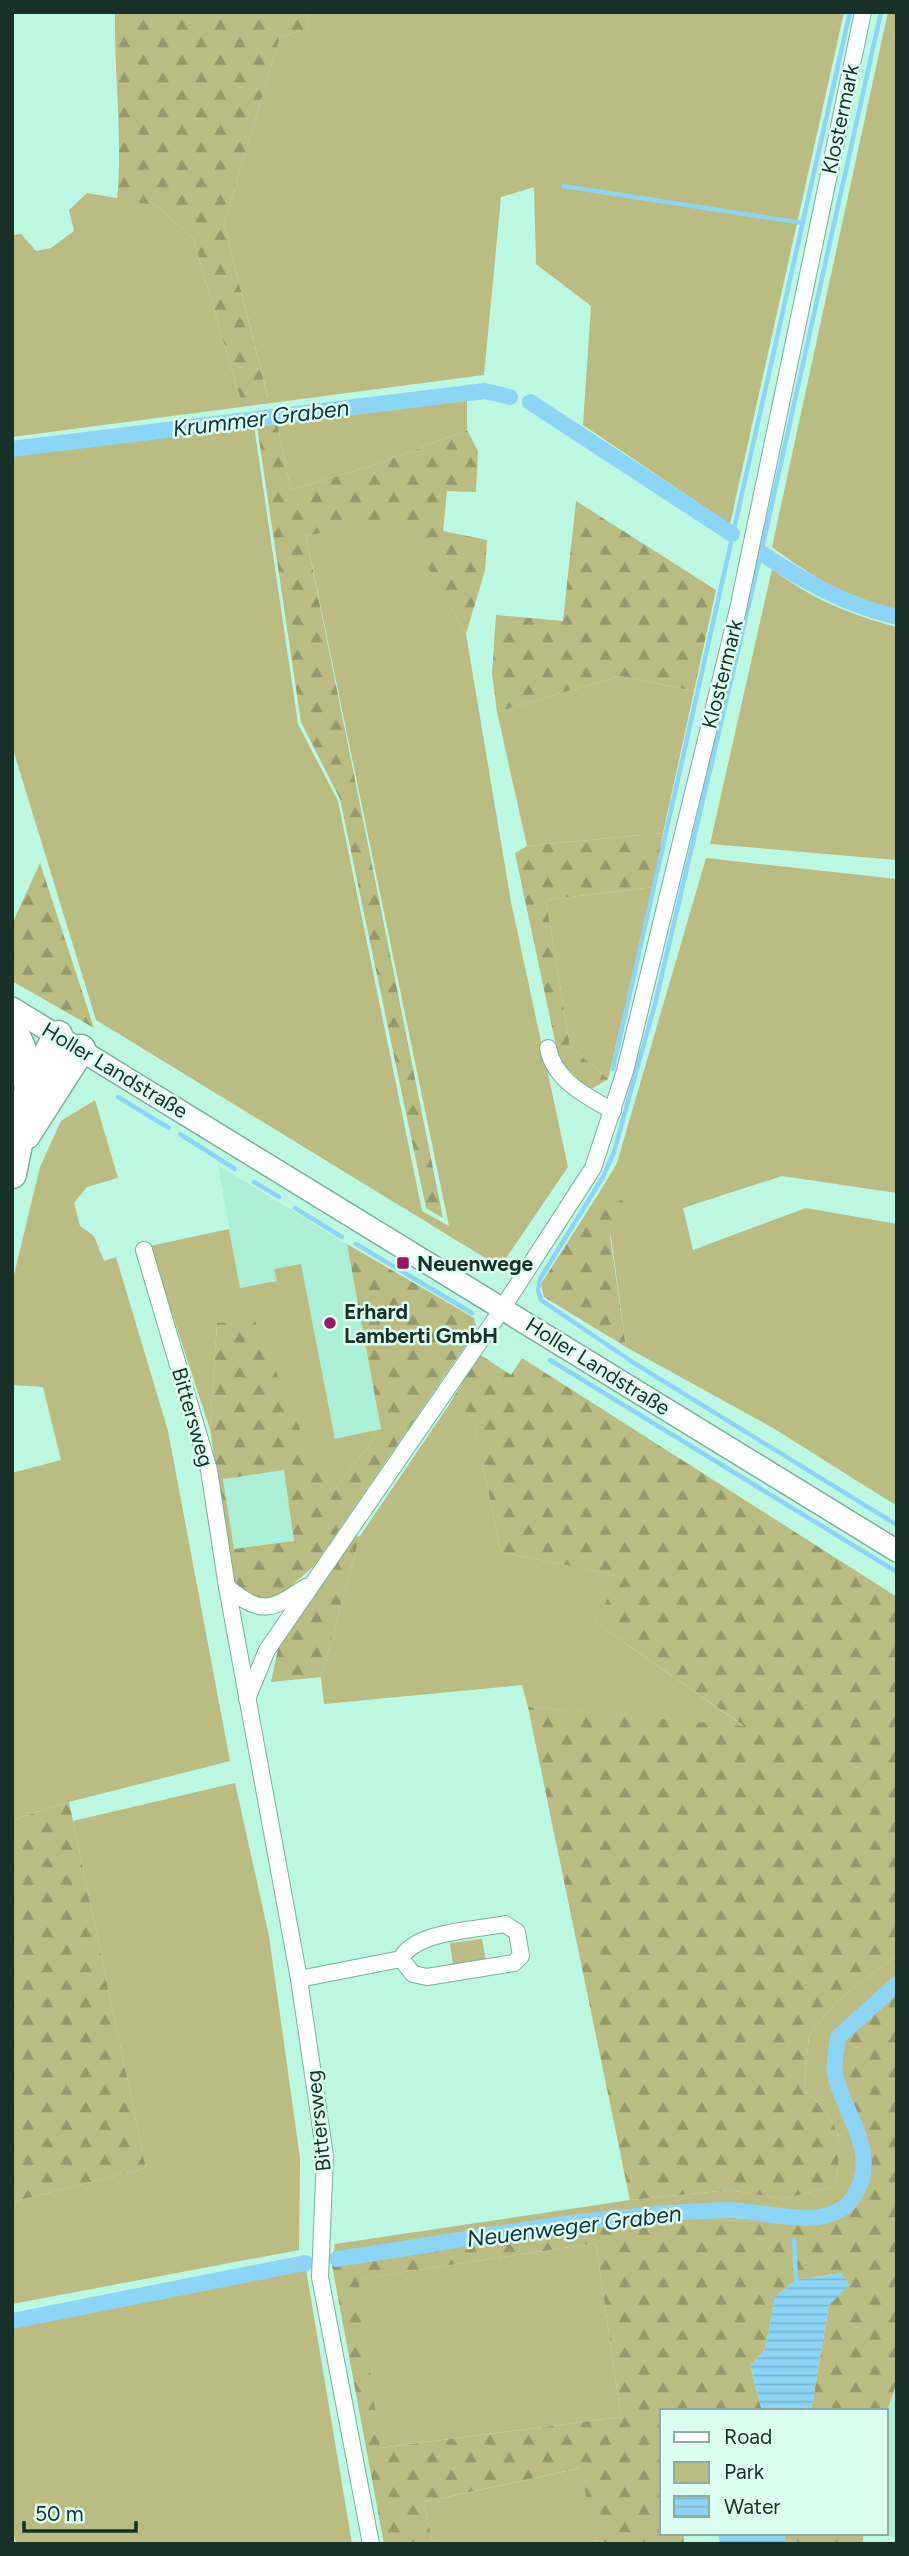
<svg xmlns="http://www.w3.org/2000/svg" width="909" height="2556" viewBox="0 0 909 2556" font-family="Figtree,sans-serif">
	<defs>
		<pattern id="forest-firs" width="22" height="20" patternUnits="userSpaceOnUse" patternTransform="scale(1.75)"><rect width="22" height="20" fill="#babc82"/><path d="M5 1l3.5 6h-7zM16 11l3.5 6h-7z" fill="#96996a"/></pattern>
		<pattern id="water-rules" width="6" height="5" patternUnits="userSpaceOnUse" patternTransform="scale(1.75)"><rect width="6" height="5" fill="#8dd5f6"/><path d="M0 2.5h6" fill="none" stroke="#79b7d3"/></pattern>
	</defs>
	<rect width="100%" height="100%" fill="#bcf7e1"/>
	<g fill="#abf0d6">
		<path d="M 218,1165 L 347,1244 L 381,1429 L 335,1440 L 315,1334 L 277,1281 L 240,1288 Z"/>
		<path d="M 284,1470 L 294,1541 L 233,1550 L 223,1479 Z"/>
		<path d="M 897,2382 L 897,2538 L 883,2533 L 886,2533 L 886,2413 Z"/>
	</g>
	<g fill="#babc82">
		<path d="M 307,12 L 844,12 L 730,524 L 583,425 L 591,306 L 536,264 L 534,187 L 501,197 L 484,375 L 12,437 L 12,235 L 21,234 L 36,251 L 51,248 L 74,231 L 69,210 L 87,193 L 156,205 L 193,238 L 241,401 L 268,397 L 224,223 L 280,37 L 309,29 Z"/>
		<path d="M 888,12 L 897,12 L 897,610 C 845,597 814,578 772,547 Z"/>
		<path d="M 467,399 L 467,430 L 380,463 L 291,490 L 277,423 Z"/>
		<path d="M 254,426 L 298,724 L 338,801 L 422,1211 L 449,1226 L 306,536 L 399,516 L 466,634 L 511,902 L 568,1167 L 500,1267 L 96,1020 L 12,746 L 12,456 Z"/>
		<path d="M 772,569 C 810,598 850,615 897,627 L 897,860 L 710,844 Z"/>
		<path d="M 620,676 L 694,691 L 663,833 L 527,846 L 497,712 Z"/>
		<path d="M 706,858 L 897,879 L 897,1193 L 782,1176 L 683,1208 L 693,1250 L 806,1208 L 897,1224 L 897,1506 L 773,1428 L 626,1347 L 604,1185 L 617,1163 Z"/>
		<path d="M 653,887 L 608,1079 L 570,1046 L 546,900 Z"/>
		<path d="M 95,1100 L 118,1178 L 87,1187 L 74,1203 L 80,1226 L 94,1236 L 104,1261 L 116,1257 L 168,1431 L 230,1761 L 69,1802 L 12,1820 L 12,1473 L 61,1460 L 43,1387 L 12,1385 L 12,1283 L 40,1167 L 61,1121 Z"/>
		<path d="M 229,1229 L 240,1288 L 277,1281 L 274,1269 L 301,1264 L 335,1439 L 381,1429 L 332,1493 L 307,1447 L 217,1323 L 210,1429 L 150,1246 Z"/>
		<path d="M 449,1405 L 472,1413 L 501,1552 L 621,1576 L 595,1622 L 745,1727 L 528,1707 L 522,1685 L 324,1704 L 321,1677 L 360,1536 Z"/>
		<path d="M 235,1783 L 269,1936 L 300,2158 L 299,2250 L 12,2304 L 12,2202 L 146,2168 L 73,1821 Z"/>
		<path d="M 482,1939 L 486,1961 L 453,1966 L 450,1943 Z"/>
		<path d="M 897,1952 L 897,1990 L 874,2011 L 839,2072 L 866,2134 L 870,2182 L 855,2205 L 834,2219 L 756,2222 L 660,2216 L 332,2265 L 335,2244 L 630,2200 L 729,2190 L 783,2199 L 835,2186 C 843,2136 842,2125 804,2089 L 809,2035 L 838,2000 L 893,1958 Z"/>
		<path d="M 596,2243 L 621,2417 L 379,2448 L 357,2279 Z"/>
		<path d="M 306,2269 L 352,2544 L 16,2544 L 12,2524 L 12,2327 Z"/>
		<path d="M 581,2468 L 597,2544 L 433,2544 L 424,2502 Z"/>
	</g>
	<g fill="url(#forest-firs)" fill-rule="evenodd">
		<path d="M 115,12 L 307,12 L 309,29 L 280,37 L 224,223 L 268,398 L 241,401 L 193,238 L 156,205 L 117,200 C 123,138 114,75 115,12 Z"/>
		<path d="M 277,423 L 291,490 L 380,463 L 467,430 L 478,451 L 476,492 L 447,491 L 443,531 L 487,540 L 485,570 L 466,634 L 399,517 L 306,536 L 443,1218 L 426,1208 L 340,799 L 301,722 L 257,426 Z"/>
		<path d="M 576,501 L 716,590 L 694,691 L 620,676 L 497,712 L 492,674 L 496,615 L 563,621 Z"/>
		<path d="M 663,833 L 653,887 L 546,900 L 570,1046 L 608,1079 L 590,1090 L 559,1060 L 515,853 L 527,846 Z"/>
		<path d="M 40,863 L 94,1028 L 12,981 L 12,924 Z"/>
		<path d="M 604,1185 L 632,1210 L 610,1236 L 626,1347 L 544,1297 L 541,1284 Z"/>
		<path d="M 347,1244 L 474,1318 L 477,1329 L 314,1566 L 276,1599 L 248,1597 L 234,1586 L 210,1429 L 217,1323 L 255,1321 L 307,1446 L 332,1493 L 381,1429 ZM 284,1470 L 294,1541 L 234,1549 L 223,1479 Z"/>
		<path d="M 479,1354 L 511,1375 L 522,1358 L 897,1597 L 897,1952 L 893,1958 L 838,2000 L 809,2035 L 804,2089 C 842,2125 843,2136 835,2186 L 783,2199 L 729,2190 L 630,2200 L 528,1707 L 744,1726 L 595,1622 L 620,1576 L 501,1552 L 472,1414 L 449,1405 Z"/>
		<path d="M 360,1536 L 321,1677 L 271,1682 L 278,1649 L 354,1537 Z"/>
		<path d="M 69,1802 L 146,2168 L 12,2202 L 12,1820 Z"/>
		<path d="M 897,1990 L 897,2382 L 886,2413 L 811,2411 L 829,2305 L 841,2273 L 796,2280 L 775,2297 L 765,2349 L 750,2366 L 762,2411 L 662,2411 L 662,2533 L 684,2533 L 684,2544 L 597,2544 L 580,2468 L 424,2502 L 433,2544 L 384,2544 L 332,2265 L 660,2216 L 756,2222 L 834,2219 L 855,2205 L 870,2182 L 866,2134 L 839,2072 L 845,2037 ZM 596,2243 L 621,2417 L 380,2448 L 358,2279 Z"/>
		<rect x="785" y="2533" width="78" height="11"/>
	</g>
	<g fill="url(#water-rules)">
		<path d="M 841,2273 L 850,2285 L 829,2305 L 811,2411 L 762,2411 L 750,2366 L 765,2349 L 775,2297 L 796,2280 Z"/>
		<path d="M 718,2533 L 785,2533 L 785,2544 L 720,2544 Z"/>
	</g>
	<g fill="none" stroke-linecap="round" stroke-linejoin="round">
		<g stroke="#8dd5f6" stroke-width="4.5">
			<path d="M 881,12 L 761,553 L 655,1004 L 614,1152 L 603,1177 L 540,1279 L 538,1290 L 541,1300 L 634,1363 L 897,1525"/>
			<path d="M 563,186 L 803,223"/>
			<path d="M 613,1069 L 850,12"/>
			<path d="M 118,1097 L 169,1128"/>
			<path d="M 180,1134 L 235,1169"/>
			<path d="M 254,1182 L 279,1197"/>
			<path d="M 295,1208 L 342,1237"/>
			<path d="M 356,1244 L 472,1313"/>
			<path d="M 550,1360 L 897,1572"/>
			<path d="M 794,2240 L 796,2280"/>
		</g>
		<g stroke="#8dd5f6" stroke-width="16">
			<path d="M 530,402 L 732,534"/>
			<path d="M 12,449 L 485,391 L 510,397"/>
			<path d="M 761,553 C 805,582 846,605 897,617"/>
			<path d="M 337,2259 C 466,2240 595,2214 726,2210 C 760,2209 828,2234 852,2199 C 883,2155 844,2116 835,2074 C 833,2063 837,2048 838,2037 L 897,1984"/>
			<path d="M 12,2321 L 305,2263"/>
		</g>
		<g stroke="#79b29d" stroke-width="18">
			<g id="street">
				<path d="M 548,1048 C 554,1080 586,1096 613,1111"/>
				<path d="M 144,1250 L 209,1470 L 227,1587 L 299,1979 L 325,2156 L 320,2277 L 371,2544"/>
				<path d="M 227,1587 C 262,1616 271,1610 306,1587"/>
				<path d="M 247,1699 L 267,1650 L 496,1318 L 593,1168 L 625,1071 L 738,609 L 863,12"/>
				<path d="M 505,1924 L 517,1932 L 521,1956 L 514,1963 L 427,1977 L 413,1974 L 401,1959 C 414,1931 476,1930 505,1924 Z"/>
				<path d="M 299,1979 L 401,1959"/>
			</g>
		</g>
		<g stroke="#79b29d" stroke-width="24">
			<path id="secondary" d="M 12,1008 L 897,1551"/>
		</g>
		<g stroke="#79b29d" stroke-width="31">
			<g id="highway">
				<path d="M 12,1028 L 21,1047 L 29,1088"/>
				<path d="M 26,1135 L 81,1049"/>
				<path d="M 12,1174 L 29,1088 L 58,1035"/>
			</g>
		</g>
		<use href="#street" stroke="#fff" stroke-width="16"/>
		<use href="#secondary" stroke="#fff" stroke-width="21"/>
		<use href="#highway" stroke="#fff" stroke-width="28"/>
	</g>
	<g fill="#9b1568" stroke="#dcfff1" stroke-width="2.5">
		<rect x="396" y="1256" width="14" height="14" rx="3.5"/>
		<circle cx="330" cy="1323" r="7"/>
	</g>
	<g text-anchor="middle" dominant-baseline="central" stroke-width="5" stroke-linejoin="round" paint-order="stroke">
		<g font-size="21" fill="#193128" stroke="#dcfff1">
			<text transform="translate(840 119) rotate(-78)">Klostermark</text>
			<text transform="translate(722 674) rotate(-76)">Klostermark</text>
			<text transform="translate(115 1070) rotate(31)">Holler Landstraße</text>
			<text transform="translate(598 1366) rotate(32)">Holler Landstraße</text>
			<text transform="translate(193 1417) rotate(74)">Bittersweg</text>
			<text transform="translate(318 2121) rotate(-96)">Bittersweg</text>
		</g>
		<g font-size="21" font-weight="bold" fill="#193128" stroke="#dcfff1" text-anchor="start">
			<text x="417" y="1263">Neuenwege</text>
			<text x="344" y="1311">Erhard<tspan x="344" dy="24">Lamberti GmbH</tspan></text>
		</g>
		<g font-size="23" font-style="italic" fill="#113341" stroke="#dcfff1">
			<text transform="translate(261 418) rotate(-7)">Krummer Graben</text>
			<text transform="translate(574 2226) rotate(-7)">Neuenweger Graben</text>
		</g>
	</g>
	<rect width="909" height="2556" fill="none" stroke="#193128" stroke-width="28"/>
	<rect x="660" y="2409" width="228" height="126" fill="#dcfff1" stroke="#8eada1" stroke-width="2"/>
	<rect x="674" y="2432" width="35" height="10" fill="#ffffff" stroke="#8eada1" stroke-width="2"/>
	<text x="724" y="2444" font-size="21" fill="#193128">Road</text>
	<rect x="674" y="2462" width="35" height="21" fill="#babc82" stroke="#8eada1" stroke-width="2"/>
	<text x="724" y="2479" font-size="21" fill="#193128">Park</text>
	<rect x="674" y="2496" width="35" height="21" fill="url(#water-rules)" stroke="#8eada1" stroke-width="2"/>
	<text x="724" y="2514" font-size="21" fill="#193128">Water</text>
	<path d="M24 2521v10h112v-10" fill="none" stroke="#193128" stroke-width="3.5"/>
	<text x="35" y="2521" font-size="21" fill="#193128" stroke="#dcfff1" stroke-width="5" paint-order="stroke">50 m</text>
</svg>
